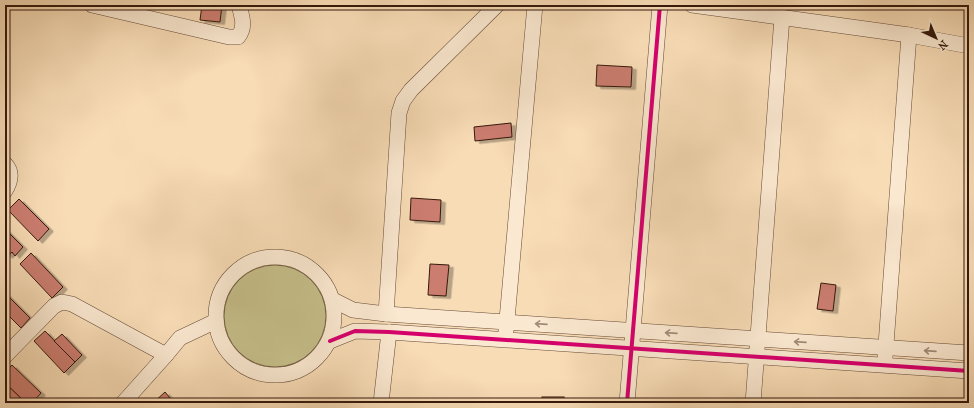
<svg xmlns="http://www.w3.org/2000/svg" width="974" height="408" viewBox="0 0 974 408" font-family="'IM FELL French Canon',serif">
	<defs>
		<filter id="shadow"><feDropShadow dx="4.5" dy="2.5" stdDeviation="0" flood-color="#0004"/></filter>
	</defs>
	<rect width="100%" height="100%" fill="#f8dcb6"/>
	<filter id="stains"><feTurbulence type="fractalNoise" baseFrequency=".005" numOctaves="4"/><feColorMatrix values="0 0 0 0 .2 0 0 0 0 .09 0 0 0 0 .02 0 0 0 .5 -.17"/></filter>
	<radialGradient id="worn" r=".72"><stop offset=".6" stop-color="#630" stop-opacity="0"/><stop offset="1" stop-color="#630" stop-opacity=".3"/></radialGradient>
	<circle fill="#c5be89" stroke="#7d6c4a" cx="275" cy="316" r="51"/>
	<g fill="#cb7d6f" stroke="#35190c" filter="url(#shadow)">
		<path d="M 202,5 L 222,5 L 220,22 L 200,20 Z"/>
		<path d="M 597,65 L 632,67 L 631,87 L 596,86 Z"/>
		<path d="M 511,123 L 512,137 L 475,141 L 474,127 Z"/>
		<path d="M 411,198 L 441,200 L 440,222 L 410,220 Z"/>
		<path d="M 19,199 L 49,229 L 38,241 L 8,210 Z"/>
		<path d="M 5,229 L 23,247 L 15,256 L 12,252 L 8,256 L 5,253 Z"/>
		<path d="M 31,253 L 63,287 L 52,298 L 20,264 Z"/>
		<path d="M 430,264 L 449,265 L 446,296 L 428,295 Z"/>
		<path d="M 821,283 L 836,285 L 833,311 L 817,309 Z"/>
		<path d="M 5,293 L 30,318 L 21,328 L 5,312 Z"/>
		<path d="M 45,331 L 75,362 L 64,373 L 34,341 Z"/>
		<path d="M 62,334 L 82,355 L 75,362 L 54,341 Z"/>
		<path d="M 12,365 L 41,393 L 32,403 L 26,403 L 5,383 L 5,372 Z"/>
		<path d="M 5,383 L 26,403 L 5,402 Z"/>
		<path d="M 165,392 L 174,403 L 153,403 Z"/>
		<rect x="542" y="397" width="22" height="6"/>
	</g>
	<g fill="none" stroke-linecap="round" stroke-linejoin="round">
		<g stroke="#664a36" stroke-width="16">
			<g id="street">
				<path d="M 92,5 L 229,37 L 238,37 C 246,27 242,17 239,5"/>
				<path d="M 692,5 L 909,35 L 969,46"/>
				<path d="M 5,164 C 13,172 11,181 5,191"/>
				<circle cx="275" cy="316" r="59"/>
				<path d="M 333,300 L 353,310 L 386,314 L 969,353"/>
				<path d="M 386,314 L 399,113 L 403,101 L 411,90 L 497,5"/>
				<path d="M 506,331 L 535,5"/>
				<path d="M 330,341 L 355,331 L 389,332 L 969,371"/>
				<path d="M 5,356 L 54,306 L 62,302 L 72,304 L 166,355 L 180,338 L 216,321"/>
				<path d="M 885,358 L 909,35"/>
				<path d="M 123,403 L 166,355"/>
				<path d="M 381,403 L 389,332"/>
				<path d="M 627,403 L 660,5"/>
				<path d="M 753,403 L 782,17"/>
			</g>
		</g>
		<use href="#street" stroke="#fae8d0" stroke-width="15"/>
		<g stroke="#fae8d0" stroke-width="6">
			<g id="cycleway">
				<path d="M 330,341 L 355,331 L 389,332 L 969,371"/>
				<path d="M 627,403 L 660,5"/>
			</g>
		</g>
		<use href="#cycleway" stroke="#d6006c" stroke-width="4"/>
	</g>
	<defs><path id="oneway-shaft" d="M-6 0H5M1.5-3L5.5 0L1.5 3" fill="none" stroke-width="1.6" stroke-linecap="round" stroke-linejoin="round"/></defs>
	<g stroke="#a18b78">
		<use href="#oneway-shaft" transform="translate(541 324) rotate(-176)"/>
		<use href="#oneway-shaft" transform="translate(671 333) rotate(-176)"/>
		<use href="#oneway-shaft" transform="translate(800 342) rotate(-176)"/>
		<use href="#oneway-shaft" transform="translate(930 351) rotate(-176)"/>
	</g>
	<rect width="974" height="408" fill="none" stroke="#f8dcb6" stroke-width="20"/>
	<rect x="6" y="6" width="962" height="396" fill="none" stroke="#35190c" stroke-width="2"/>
	<rect x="10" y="10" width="954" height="388" fill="none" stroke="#35190c"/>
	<g transform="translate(936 38) rotate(136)" stroke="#fae8d0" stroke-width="3" paint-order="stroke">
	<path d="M0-3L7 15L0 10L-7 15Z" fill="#35190c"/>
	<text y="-6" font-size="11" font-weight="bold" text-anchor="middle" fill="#35190c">N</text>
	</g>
	<rect width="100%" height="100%" filter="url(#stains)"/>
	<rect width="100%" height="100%" fill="url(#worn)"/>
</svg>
